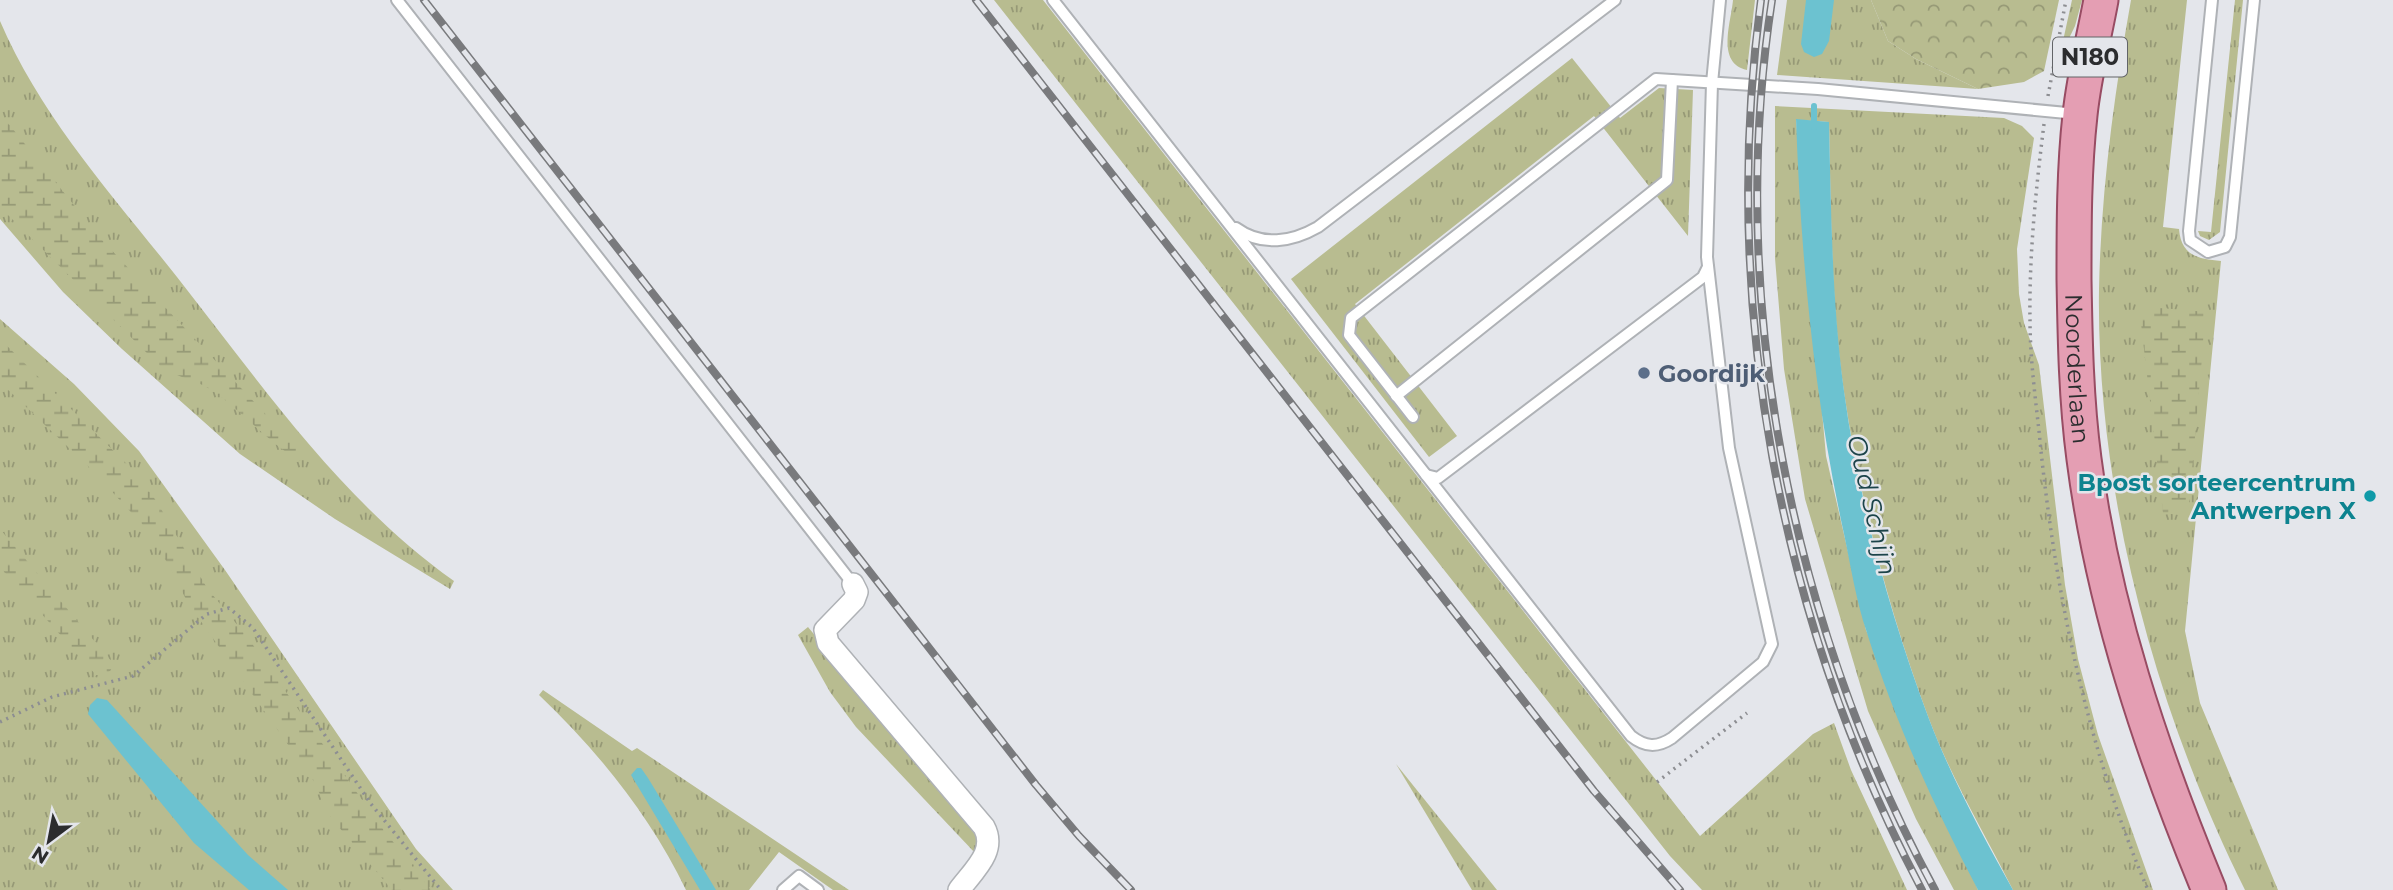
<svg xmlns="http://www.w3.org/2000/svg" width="2393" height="890" viewBox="0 0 2393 890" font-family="Montserrat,sans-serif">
	<defs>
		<pattern id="grass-tufts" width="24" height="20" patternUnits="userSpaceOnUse" patternTransform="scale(1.75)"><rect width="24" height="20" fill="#b8bc90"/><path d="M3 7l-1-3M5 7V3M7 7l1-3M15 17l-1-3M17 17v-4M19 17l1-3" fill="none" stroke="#969976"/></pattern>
		<pattern id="forest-crowns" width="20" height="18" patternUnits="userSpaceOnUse" patternTransform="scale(1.75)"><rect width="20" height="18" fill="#b8bc90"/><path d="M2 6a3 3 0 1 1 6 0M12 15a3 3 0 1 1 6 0" fill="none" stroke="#969976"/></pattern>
		<pattern id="wetland-marsh" width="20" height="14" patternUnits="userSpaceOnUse" patternTransform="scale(1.75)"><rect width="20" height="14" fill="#b8bc90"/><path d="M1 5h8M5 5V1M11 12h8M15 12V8" fill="none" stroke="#969976"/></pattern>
	</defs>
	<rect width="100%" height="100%" fill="#e4e6eb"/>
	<g fill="url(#grass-tufts)">
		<path d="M 994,0 L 1043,0 L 1700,836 L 1813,734 L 1834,723 L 1851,770 L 1907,890 L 1702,890 L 1670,856 Z"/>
		<path d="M 1733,0 L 1755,0 L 1747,70 C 1716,63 1731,23 1733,0 Z"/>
		<path d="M 1787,0 L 1871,0 L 1888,41 L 1916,59 L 1978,89 L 1777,75 Z"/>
		<path d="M 2072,0 L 2082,0 L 2075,26 L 2059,59 Z"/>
		<path d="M 2131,0 L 2187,0 L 2163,227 L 2179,229 C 2181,255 2197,259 2221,261 L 2185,631 L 2200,703 L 2278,890 L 2245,890 C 2155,710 2096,491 2099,289 C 2101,192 2114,95 2131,0 Z"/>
		<path d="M 2235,0 L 2243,0 L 2220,232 L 2209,240 L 2200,236 L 2198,231 L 2211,232 Z"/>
		<path d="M 0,21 C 41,117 113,196 177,277 C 262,385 341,501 454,581 L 450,589 L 335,519 L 240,454 L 122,349 L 63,292 L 0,219 Z"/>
		<path d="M 1572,58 L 1620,118 L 1659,88 L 1693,90 L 1688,236 L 1594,116 L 1355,304 L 1457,436 L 1429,457 L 1291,279 Z"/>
		<path d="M 1775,106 L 2004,118 L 2022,126 L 2034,138 L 2017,249 L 2019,294 L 2024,323 L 2039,365 L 2065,585 L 2078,659 L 2098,735 L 2153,890 L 2013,890 C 1985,834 1951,778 1929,719 C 1890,615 1860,502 1844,392 C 1831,303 1831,212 1829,122 L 1796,120 L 1826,456 L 1866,630 L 1978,890 L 1954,890 L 1916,819 L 1868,711 L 1805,499 L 1784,369 L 1775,258 Z"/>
		<path d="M 0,319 L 74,384 L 139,451 L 225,570 L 416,849 L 453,890 L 0,890 Z"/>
		<path d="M 808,627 L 974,828 L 978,838 L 976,854 L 856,727 L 830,692 L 798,635 Z"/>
		<path d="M 543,690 L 632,751 L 637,748 L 849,890 L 833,890 L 779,852 L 749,890 L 686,890 C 651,817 598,751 539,695 Z"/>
		<path d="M 1396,764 L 1497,890 L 1472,890 Z"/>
	</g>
	<path fill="url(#forest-crowns)" d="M 1871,0 L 2059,0 L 2044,71 L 2024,82 L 1978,89 L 1916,59 L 1888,41 Z"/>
	<g fill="url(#wetland-marsh)">
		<path d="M 0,113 L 102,240 L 304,455 L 300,461 C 269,443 245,414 216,393 C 197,379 180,380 159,365 L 1,208 Z"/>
		<path d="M 2139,306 L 2206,312 L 2188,516 L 2163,513 Z"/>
		<path d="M 0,339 L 134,471 L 157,502 L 207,588 L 248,638 L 379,824 L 431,890 L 392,890 L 332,819 L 313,780 L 188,603 L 153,536 L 91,469 L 0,382 Z"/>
		<path d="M 0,529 L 112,662 L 111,670 L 104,676 L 96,675 L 87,665 L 0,567 Z"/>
	</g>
	<g fill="#6cc2d0">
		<path d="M 1806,0 L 1834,0 L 1829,41 L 1822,54 L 1814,57 L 1804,52 L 1801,44 Z"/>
		<path d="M 1796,119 L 1829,122 C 1831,211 1832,302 1844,391 C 1859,502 1890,615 1929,719 C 1951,777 1983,836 2013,890 L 1978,890 C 1934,806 1895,722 1867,633 C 1856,601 1851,567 1844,534 C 1814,397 1801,260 1796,119 Z"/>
		<path d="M 97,698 L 107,700 L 248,855 L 288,890 L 249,890 L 194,843 L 88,714 L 90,705 Z"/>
		<path d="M 637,768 L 641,768 L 648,778 L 716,890 L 700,890 L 631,775 Z"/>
	</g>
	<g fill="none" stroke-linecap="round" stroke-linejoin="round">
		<path stroke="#6cc2d0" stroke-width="6" d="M 1814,127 L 1814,106"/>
		<g stroke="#afb2b6" stroke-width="14">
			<g id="lane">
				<path d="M 397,0 L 853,584"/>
				<path d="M 1053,0 L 1631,736 C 1645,747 1657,748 1672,738 L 1763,662 L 1772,644 L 1729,448 L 1707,257 L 1712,83 L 1720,0"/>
				<path d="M 2212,0 L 2189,231 L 2190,240 L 2208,252 L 2225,247 L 2230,237 L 2254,0"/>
				<path d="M 1236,228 C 1262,247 1292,242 1318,227 L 1615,0"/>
				<path d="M 1396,396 L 1667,180 L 1672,80"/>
				<path d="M 1413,417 L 1349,335 L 1351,318 L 1656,79 L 1818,89 L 2077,114"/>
				<path d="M 1426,475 L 1438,478 L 1703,277 L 1708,267"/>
				<path d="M 783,890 L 799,876 L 818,890"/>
			</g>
		</g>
		<g stroke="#afb2b6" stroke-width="24">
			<path id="street" d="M 853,584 L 857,592 L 854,600 L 825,630 L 828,643 L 984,827 C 997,851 974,870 959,890"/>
		</g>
		<g stroke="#984c63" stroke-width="37">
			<g id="primary">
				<path id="s1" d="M 2101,0 C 2094,38 2084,76 2080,115 C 2074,169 2074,224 2074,279 C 2075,338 2076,399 2084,459 C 2103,607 2152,752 2209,890"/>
			</g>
		</g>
		<g stroke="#8d8e92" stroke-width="3.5" stroke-dasharray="2 5" stroke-linecap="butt">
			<path d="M 2048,96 L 2066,0"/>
			<path d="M 2044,124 C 2036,188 2029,255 2030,320 C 2030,357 2035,395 2039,431 C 2054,587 2086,746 2148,890"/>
			<path d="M 0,722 L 52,697 L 133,676 L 207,614 L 229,608 L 253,628 L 371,804 L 441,890"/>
			<path d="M 1657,782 L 1747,713"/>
		</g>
		<use href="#lane" stroke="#fff" stroke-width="10"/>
		<use href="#street" stroke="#fff" stroke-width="21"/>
		<use href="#primary" stroke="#e49eb3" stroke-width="33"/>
		<g stroke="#797a7d" stroke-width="8">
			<g id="rail">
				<path d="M 424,0 L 1036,785 L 1079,836 L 1131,890"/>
				<path d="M 976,0 L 1594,791 L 1680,890"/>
				<path d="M 1761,0 C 1720,304 1779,620 1922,890"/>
				<path d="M 1772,0 C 1726,301 1791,624 1935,890"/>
			</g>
		</g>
		<use href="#rail" stroke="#e4e6eb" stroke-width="5" stroke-dasharray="16" stroke-linecap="butt"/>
	</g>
	<circle fill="#5c6f8a" stroke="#e4e6eb" stroke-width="2.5" cx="1644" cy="373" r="7"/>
	<circle fill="#0f9aa8" stroke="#e4e6eb" stroke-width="2.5" cx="2370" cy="496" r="7"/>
	<g text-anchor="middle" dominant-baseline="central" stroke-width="5" stroke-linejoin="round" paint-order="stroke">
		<rect fill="#e4e6eb" stroke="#626467" stroke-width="2" x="2053" y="37.5" width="74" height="39" rx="5"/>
		<g font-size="23" font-weight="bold" fill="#2b2c2e">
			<text x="2090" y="57">N180</text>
		</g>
		<g font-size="24" fill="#2b2c2e" stroke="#e4e6eb">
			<text stroke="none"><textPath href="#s1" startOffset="371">Noorderlaan</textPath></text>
		</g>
		<g font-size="24" font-weight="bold" fill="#4e5e75" stroke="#e4e6eb" text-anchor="start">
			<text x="1658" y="373">Goordijk</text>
		</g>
		<g font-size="24" font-weight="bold" fill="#0d838f" stroke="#e4e6eb" text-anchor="end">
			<text x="2356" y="482">Bpost sorteercentrum<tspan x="2356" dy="28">Antwerpen X</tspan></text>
		</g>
		<g font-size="26" font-style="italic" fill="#1c444a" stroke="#e4e6eb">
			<text transform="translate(1872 505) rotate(77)">Oud Schijn</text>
		</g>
	</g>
	<g transform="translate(49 841) rotate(212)" stroke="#e4e6eb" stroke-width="5" paint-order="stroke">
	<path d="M0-5L12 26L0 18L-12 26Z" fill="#2b2c2e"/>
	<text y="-10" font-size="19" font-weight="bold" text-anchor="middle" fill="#2b2c2e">N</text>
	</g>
</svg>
